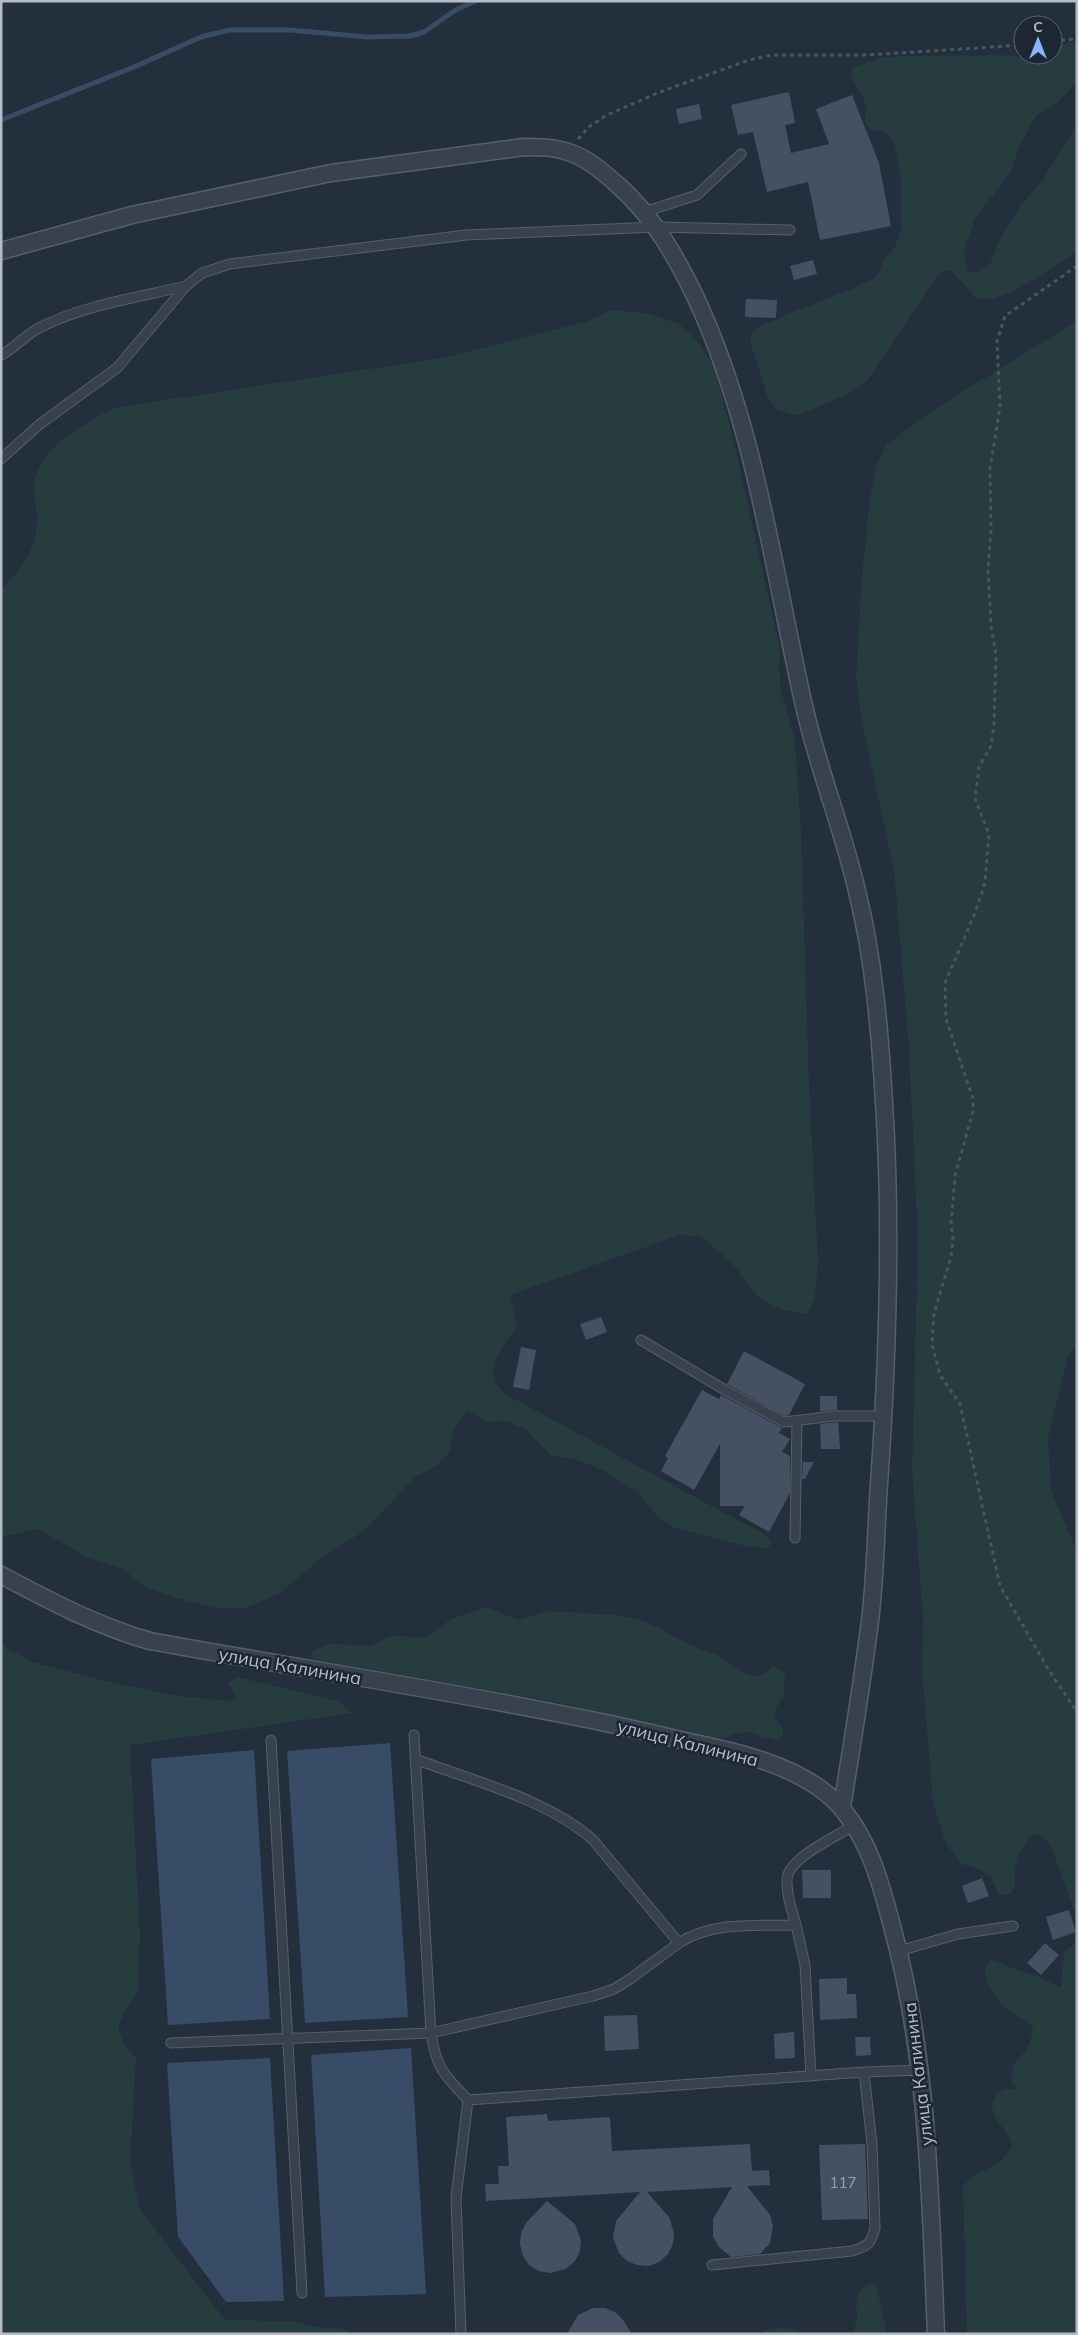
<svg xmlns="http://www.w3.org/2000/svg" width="1078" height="2335" viewBox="0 0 1078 2335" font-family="Mulish,sans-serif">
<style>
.green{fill:#263c3f}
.water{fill:#394c67}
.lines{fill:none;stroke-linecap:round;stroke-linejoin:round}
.stream{stroke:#394c67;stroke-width:5}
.building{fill:#455162}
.service-casing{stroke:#565f6c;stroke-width:11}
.minor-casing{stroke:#565f6c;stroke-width:19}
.path{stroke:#44595c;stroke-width:3;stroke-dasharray:4 4;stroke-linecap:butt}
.service{stroke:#38414e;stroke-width:9}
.minor{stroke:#38414e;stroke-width:16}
.labels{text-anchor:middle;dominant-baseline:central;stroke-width:5;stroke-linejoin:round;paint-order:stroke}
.number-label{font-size:15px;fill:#98a1af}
.street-label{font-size:18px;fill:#b4bcc9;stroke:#1d2633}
</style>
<rect width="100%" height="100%" fill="#242f3e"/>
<path class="green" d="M1068,43H1077V83L1052,107L1036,116L1019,147L1011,172L975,218L963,254L968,272H979L990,264L1001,237L1021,205L1042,181L1077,124V252L1015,291L993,299L976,298L951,270L944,271L937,276L867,381L846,395L803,413L792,415L776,409L767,396L750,341L751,333C760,322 772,324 783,316L854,288L874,278L880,271L883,261L895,247L901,229V178L894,142L886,132L870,129C861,118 868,115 865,103C862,89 848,83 853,67L879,58L906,56L1001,55L1023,57L1053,55V47Z
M612,310L646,313L679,324L695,338L715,368L736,451L779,644L780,687L795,740L801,833L809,1083L818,1262L815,1297L807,1314L782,1310L758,1297L732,1263L701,1236L680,1235L510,1295L517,1326C506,1342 486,1364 496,1384C498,1388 504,1392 507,1395L767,1536L772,1543L767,1549L745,1546L673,1527L657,1516L638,1492L603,1470L572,1458L551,1456L524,1428L507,1421L487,1422L468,1411L461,1418L453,1432L450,1451L437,1465L414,1478L364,1531L320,1559L280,1593L246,1608H215L176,1598L148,1588L122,1569L88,1558L39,1529L1,1537V589C21,570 37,549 37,520C37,504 30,491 36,475C47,443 85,424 113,408L448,357L588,321Z
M1077,321V1345L1068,1356L1048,1438L1051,1491L1077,1551V1918L1051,1847L1044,1837L1035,1834C1018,1848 1013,1866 1015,1888L1009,1894L1000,1896L991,1877L981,1870L962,1864L946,1844L933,1803L922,1671L923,1619L912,1470L918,1241L909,1049L894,871L861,717L856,676L862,577L870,498L876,466L886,445L933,410Z
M487,1607L518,1620L548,1611L614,1615L637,1619L658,1627L688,1644L721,1657L742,1672L755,1677L765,1674L773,1666L785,1674L784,1696L776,1708L774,1716L783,1729V1736L778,1741L747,1732L738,1733L725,1738H707L561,1703L319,1660L312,1656V1651L331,1644L371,1646L392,1635L417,1638L428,1636L451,1619Z
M1,1644L29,1661L105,1681L178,1696L229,1701L236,1696L228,1683L237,1677L337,1701L353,1713L130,1745L140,1935L138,1992L126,2008L118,2028L124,2044L136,2058L130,2165L141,2211L225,2320L292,2321L314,2327L345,2329L352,2334H1Z
M1077,1942V2334H967L963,2186C978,2167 999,2171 1012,2146C1010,2133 1000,2127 994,2115C989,2106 995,2092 1006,2089C1009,2089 1015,2089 1018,2089L1012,2083L1013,2065C1025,2053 1031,2045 1033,2028C1025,2018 1016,2017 1007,2009C995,2000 984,1980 985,1965L991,1960L1044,1979L1061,1988L1064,1952Z
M870,2283L877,2288L887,2334H853L857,2318L856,2301L860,2290Z
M778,2328L794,2329L806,2334H760L765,2330Z"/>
<path class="water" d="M390,1743L408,2017L305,2023L287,1751Z
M254,1750L270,2019L168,2025L151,1759Z
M411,2048L426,2294L325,2297L311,2055Z
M270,2058L284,2301L226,2302L178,2237L167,2063Z"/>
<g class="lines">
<path class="stream" d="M1,120L134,67L201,37L229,30H290L367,37L410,36L424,32L454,11L475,1"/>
</g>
<path class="building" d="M789,92L795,123L785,125L791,153L829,144L816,109L852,95L879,163L891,226L820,240L808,182L767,192L753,132L738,135L731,105Z
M699,104L702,119L679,124L676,109Z
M813,260L817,274L794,280L790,266Z
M746,299L777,300L776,318L745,317Z
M601,1317L607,1332L586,1340L580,1324Z
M521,1347L536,1350L529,1390L513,1387Z
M744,1351L805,1384L789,1415L785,1416L727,1384Z
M702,1390L719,1399L721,1395L782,1428L779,1433L790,1439L782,1452L790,1456V1493L769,1532L739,1515L745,1506H720V1444L694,1490L661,1471L668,1458L665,1456Z
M820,1396H837V1410L820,1411Z
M838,1422L840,1449H821L820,1424Z
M803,1462H814L805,1479H802Z
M802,1870H831V1898H803Z
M982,1878L989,1896L968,1903L962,1886Z
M1069,1910L1076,1932L1053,1940L1046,1917Z
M1045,1943L1059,1955L1041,1975L1027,1963Z
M847,1978V1994H856L857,2018L820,2020L819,1979Z
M637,2015L639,2049L605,2051L604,2016Z
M794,2032L795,2058L775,2059L774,2034Z
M855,2037H870L871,2055L856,2056Z
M547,2114L548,2121L610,2117L612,2151L750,2144L752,2171L769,2170L770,2185L747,2186L770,2215L773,2226L770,2243L760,2254L731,2257L718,2246L713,2236V2219L732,2187L647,2192L669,2217L674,2233L673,2244L668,2254L659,2262L649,2266L637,2265L627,2261L619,2253L613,2238L616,2221L640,2192L486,2201L485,2184H499L498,2166H509L506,2117Z
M865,2144L868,2219L822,2220L819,2145Z
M547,2201L575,2224L581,2240L580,2251L575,2261L566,2269L550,2273L539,2271L529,2265L523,2256L520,2244L521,2233L526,2223Z
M593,2308H605L615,2312L623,2320L632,2334H567L578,2315Z"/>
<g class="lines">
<g class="service-casing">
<path id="service" d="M644,212L697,195L741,154
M1,355C15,348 25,335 39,328C80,306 140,297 186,286
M1,459L40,424L117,368L186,286L202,273L230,264L466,235L657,227L790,230
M641,1340L725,1390L784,1422L834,1416H885
M795,1538L797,1421
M414,1735L431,2033L593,1996L614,1989L630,1979L679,1943
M271,1740L302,2293
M415,1759C471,1780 549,1800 593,1840L679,1943C713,1921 756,1926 796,1925C792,1911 786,1894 787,1879C788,1858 836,1837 854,1825
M796,1925L805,1965L811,2076
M899,1951L958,1934L1013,1926
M171,2043L431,2033C436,2068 444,2075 468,2100L864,2072L921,2070
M712,2265L852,2251C868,2246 871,2244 875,2228L872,2144L864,2072
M461,2334L456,2198L468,2100"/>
</g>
<g class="minor-casing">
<path id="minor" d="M1,251L132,215L331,173L524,147C539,147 554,147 568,152C588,158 604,173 620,187C654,218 675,255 695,296C756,426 773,571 805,710C819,771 843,830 857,891C874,960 880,1032 884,1103C892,1225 888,1348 880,1470C876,1520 876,1571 870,1621C862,1684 852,1745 842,1807
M1,1575C50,1601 97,1626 150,1641C287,1666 425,1687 561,1714C603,1722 644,1731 685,1741C711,1747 739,1752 764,1761C793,1771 825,1787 844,1811C871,1845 881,1885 892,1926C929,2062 930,2195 936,2334"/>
</g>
<path class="path" d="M1053,41L1077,39
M578,139L590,126L607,115L660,92L749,60L772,55H867L1023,45
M1077,266L1005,316L997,341L1000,407L990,469L991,531L988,569L991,626L996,654L994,724L991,746L979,767L975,799L989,834L987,857L985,883L975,913L945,983L946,1019L973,1099V1111L955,1176L951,1225L953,1240L951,1257L934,1313L932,1344L940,1375L960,1404L1000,1586L1048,1669L1077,1712"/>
<use href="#service" class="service"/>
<use href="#minor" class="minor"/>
</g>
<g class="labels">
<g class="number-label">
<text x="843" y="2182">117</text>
</g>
<g class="street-label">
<text transform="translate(290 1666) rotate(10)">улица Калинина</text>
<text transform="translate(688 1743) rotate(14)">улица Калинина</text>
<text transform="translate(918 2074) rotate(-97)">улица Калинина</text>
</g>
</g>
<rect width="1078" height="2335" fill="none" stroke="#b4bcc9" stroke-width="5"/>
<g transform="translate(1038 40)"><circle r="24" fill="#1d2633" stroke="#59626f"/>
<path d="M0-4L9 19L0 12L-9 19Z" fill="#8ab4f8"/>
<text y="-8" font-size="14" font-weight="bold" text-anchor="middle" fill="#b4bcc9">С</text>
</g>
</svg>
